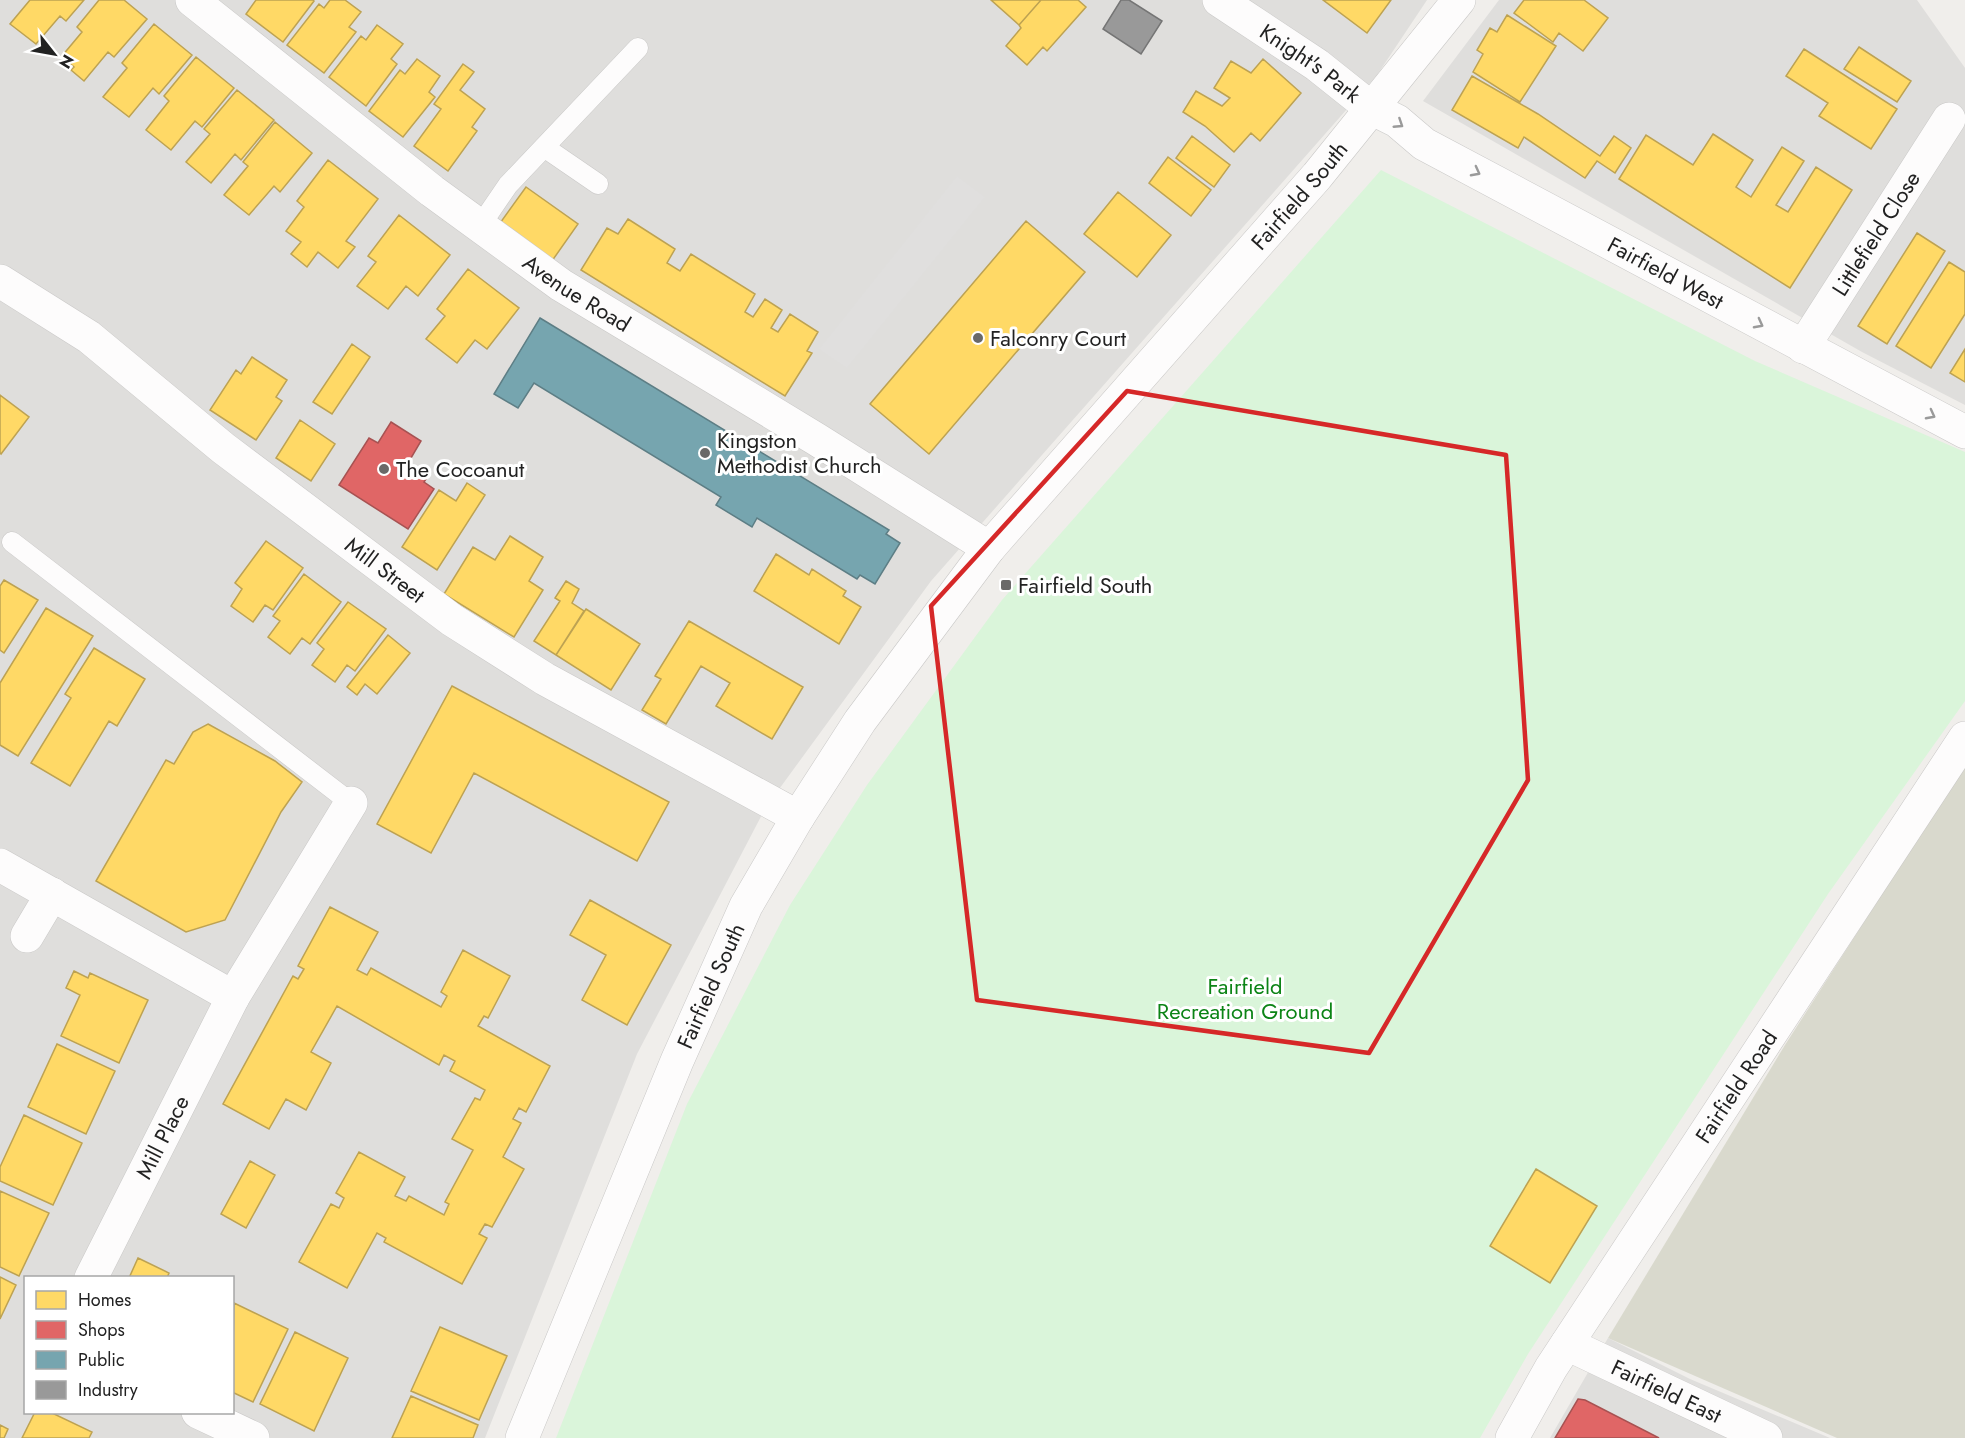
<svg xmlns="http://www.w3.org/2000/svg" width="1965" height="1438" viewBox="0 0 1965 1438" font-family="Jost,sans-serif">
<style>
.residential{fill:#dfdedc;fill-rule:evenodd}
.construction{fill:#d9d9cd}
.park{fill:#daf5da}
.parking{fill:#e0dfde}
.homes{fill:#ffd966;stroke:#bda252;stroke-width:1.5}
.shops{fill:#e06666;stroke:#a75252;stroke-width:1.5}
.public{fill:#76a5af;stroke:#5d7e85;stroke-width:1.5}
.industry{fill:#999;stroke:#757575;stroke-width:1.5}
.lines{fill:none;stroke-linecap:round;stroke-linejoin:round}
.service-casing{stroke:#c9c8c7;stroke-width:21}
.minor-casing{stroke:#c9c8c7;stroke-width:34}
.tertiary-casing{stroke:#c9c8c7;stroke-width:34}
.service{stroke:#fdfcfc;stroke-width:20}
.minor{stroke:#fdfcfc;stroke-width:33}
.tertiary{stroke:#fdfcfc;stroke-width:33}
.oneway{stroke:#9a9a9a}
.marked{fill:none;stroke:#d62828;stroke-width:4.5;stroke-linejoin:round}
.poi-dot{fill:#6a6968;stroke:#fff;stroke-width:2}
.labels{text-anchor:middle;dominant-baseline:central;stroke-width:6;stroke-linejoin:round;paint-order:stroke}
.street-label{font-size:22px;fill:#222;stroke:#fff}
.poi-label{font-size:22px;fill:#222;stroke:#fff;text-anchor:start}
.park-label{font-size:22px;fill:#0c8416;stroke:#fff}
</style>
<rect width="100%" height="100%" fill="#f0eeeb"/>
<path class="residential" d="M0,0H1427L1377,75L931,581L766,807L637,1054L485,1438H0ZM26,1278H232V1412H26Z
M1499,0H1917L1965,68V405L1862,352L1423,101Z
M1608,1338L1690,1379L1830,1438H1550Z"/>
<path class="construction" d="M1965,765V1438H1837L1608,1338L1785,1045Z"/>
<path class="park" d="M1381,170L1755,361L1965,452V701L1828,894L1528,1354L1480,1438H556L687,1104L790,905L867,785L1002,600Z"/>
<path class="parking" d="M957,176L985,197L847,368L819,349Z"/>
<path class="homes" d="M30,0H84L66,21L60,16L36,44L10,24Z
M99,0H124L147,19L114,57L108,52L84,81L71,70L74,67L62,56L82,32L77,27Z
M256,0H313L314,1L283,42L246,14Z
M330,0H345L361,12L349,27L356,32L324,73L287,45L319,4L324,8Z
M991,0H1041L1019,25Z
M1041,0H1078L1086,7L1047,51L1043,47L1027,65L1006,46L1021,28L1019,25Z
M1323,0H1391L1367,33Z
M1524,0H1584L1608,18L1583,51L1559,33L1553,42L1514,13Z
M1507,15L1556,46L1520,102L1473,72L1483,54L1477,50L1490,28L1497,32Z
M154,24L192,55L159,94L153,88L129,117L103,97L127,68L122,63Z
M377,25L403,44L391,59L397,64L366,106L329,77L361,36L366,40Z
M1859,47L1911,81L1897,102L1844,69Z
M1804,49L1897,109L1871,149L1819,116L1828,103L1786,76Z
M196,57L234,88L202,127L195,121L171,150L146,130L169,101L164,96Z
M417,59L440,76L429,92L435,97L403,137L369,111L400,70L405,74Z
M1263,59L1301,93L1260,141L1251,133L1234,152L1205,126L1183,112L1196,91L1222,106L1230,98L1214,88L1231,61L1251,73Z
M463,64L474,72L460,90L485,109L472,127L477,131L448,171L414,146L441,109L434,104Z
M1472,76L1538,114L1600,156L1614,136L1631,148L1615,173L1597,161L1585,178L1524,137L1518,148L1452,110Z
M237,90L274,120L241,160L235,154L211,183L186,162L210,134L204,129Z
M275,122L312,153L280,192L274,186L249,215L224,195L248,166L243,162Z
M1713,134L1753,160L1736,187L1751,197L1782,147L1804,161L1776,205L1788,212L1816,167L1852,190L1790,288L1619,179L1646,135L1693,165Z
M1192,136L1230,165L1214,187L1176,158Z
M1168,157L1211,190L1191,216L1149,183Z
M328,160L378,199L346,241L355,247L338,268L318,252L307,267L291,254L301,242L286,231L304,207L297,201Z
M526,187L578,224L547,268L495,230Z
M1118,192L1171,235L1137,277L1084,234Z
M399,215L450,255L418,296L406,286L388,309L357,286L376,262L368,256Z
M628,219L675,249L667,263L680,271L691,254L755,294L745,312L753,317L765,299L782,310L771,328L778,332L790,314L818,332L807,351L812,353L785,396L581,270L607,228L618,234Z
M1026,221L1085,272L929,454L870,404Z
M1917,233L1945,251L1887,344L1858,326Z
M1949,262L1965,272V314L1931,368L1896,346Z
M468,269L519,308L487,349L475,340L457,363L426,339L445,316L437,309Z
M352,344L370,357L332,414L313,402Z
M1965,349V382L1950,373Z
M252,357L287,380L276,397L282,401L256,440L210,410L236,370L241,374Z
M0,395L29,417L1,454L0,453Z
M300,420L335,444L311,481L276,458Z
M467,483L485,495L437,570L402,547L439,490L456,501Z
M510,536L543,557L529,581L543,590L514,637L444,594L473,547L495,560Z
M266,541L303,568L273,610L265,605L253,622L231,606L242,589L235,583Z
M776,554L809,575L812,569L846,591L843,596L861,607L839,644L754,591Z
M304,574L341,602L310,644L302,638L290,654L268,637L280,621L273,616Z
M4,580L38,600L4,653L0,650V586Z
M566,581L579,589L572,603L584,611L556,655L534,641L560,601L555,598Z
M348,602L386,629L355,671L347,665L335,682L312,665L324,649L317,643Z
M46,608L93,636L18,756L0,745V683Z
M586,609L640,644L611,690L556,655Z
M689,621L803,687L772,739L716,706L730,683L701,666L666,724L642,710L661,679L655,676Z
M388,635L410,653L377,694L365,684L357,695L347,687Z
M94,648L145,679L117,726L109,721L70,786L31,763L71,698L65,694Z
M452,686L669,802L637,861L474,773L431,853L377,824Z
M208,724L275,761L302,782L281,812L225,920L186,932L96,881L166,760L174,764L193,732Z
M590,900L671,945L627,1025L582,1000L606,955L570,935Z
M330,907L378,932L357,970L367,975L371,968L441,1007L447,996L441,992L463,950L510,976L488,1018L484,1016L478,1026L550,1066L526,1112L519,1108L513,1119L521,1123L503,1157L524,1169L492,1227L485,1224L479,1234L487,1238L462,1284L384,1242L386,1238L377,1233L347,1288L299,1262L331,1204L339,1208L344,1198L336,1193L359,1152L405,1177L395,1196L406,1201L409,1196L444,1215L449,1204L445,1202L473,1150L452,1139L475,1098L480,1100L485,1090L450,1071L455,1061L444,1055L439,1065L337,1006L311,1052L331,1063L306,1110L286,1099L269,1129L223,1104L293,976L298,979L304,969L298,966Z
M74,971L88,978L90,973L148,1000L119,1063L61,1036L80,995L66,988Z
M57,1044L115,1071L86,1134L28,1107Z
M24,1115L82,1143L53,1205L0,1181V1167Z
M250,1161L275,1175L246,1228L221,1214Z
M1536,1169L1597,1206L1550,1283L1490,1246Z
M0,1191L49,1213L19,1276L0,1267Z
M138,1258L169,1273L167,1278H129Z
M0,1277L16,1285L0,1319Z
M234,1303L288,1329L253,1402L232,1392Z
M440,1327L507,1356L479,1420L411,1391Z
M295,1332L348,1358L314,1431L260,1404Z
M411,1396L478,1425L473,1438H392Z
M35,1412H50L92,1432L89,1438H22Z
M0,1425L8,1429L4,1438H0Z"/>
<path class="shops" d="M391,422L421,441L408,463L428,476L424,482L434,489L408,529L339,485L369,438L378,443Z
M1578,1399L1585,1400L1659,1438H1555Z"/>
<path class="public" d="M540,318L889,530L886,534L900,543L875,584L860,575L857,579L757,518L752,527L716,505L721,497L534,383L518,408L494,394Z"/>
<path class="industry" d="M1121,0H1129L1162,21L1141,54L1103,29Z"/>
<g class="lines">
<g class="service-casing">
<path id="service" d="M544,147L598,184
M480,226L508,185L638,48
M12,542L351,803"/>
</g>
<g class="minor-casing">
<g id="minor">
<path id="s1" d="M192,0L432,191L561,285L816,439L989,548"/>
<path id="s2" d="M1219,0L1317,65L1371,108L1397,121L1424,144L1965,432"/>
<path id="s3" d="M0,281L89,337L223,448L452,620L545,679L798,817"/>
<path id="s4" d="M1803,347L1949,119"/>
<path d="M0,865L233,997"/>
<path d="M27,936L52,894"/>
<path id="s5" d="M91,1278L233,997L351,803"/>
<path id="s6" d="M1567,1344L1766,1438"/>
<path d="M198,1412L253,1438"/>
<path id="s7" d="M1512,1438L1551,1368L1965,738"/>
</g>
</g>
<g class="tertiary-casing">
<g id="tertiary">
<path id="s8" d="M522,1438L677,1061L746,906L798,817L860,721L989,548L1317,176L1459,0"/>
</g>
</g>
<use href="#service" class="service"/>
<use href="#minor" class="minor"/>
<use href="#tertiary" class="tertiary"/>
</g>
<defs><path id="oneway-chevron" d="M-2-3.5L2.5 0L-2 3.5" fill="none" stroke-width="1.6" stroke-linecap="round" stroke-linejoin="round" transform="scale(1.5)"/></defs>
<g class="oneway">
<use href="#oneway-chevron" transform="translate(1399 124) rotate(33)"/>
<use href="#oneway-chevron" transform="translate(1476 172) rotate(28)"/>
<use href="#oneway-chevron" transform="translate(1759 324) rotate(28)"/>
<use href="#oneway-chevron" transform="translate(1931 415) rotate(28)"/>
</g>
<path class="marked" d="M1127,391L1506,455L1528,780L1369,1053L977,1000L931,606Z"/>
<g class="poi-dot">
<circle cx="978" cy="338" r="6"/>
<circle cx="705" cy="453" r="6"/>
<circle cx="384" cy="469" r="6"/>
<rect x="1000" y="579" width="12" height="12" rx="3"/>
</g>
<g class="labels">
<g class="street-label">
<text stroke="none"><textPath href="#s2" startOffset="111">Knight's Park</textPath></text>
<text stroke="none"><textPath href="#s8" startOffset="1480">Fairfield South</textPath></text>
<text stroke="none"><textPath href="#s4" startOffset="135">Littlefield Close</textPath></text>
<text stroke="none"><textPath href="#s2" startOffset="525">Fairfield West</textPath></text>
<text stroke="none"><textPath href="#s1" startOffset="484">Avenue Road</textPath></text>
<text stroke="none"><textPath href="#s3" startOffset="482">Mill Street</textPath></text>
<text stroke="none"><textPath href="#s8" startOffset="490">Fairfield South</textPath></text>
<text stroke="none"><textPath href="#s7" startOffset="417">Fairfield Road</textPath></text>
<text stroke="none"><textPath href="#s5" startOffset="158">Mill Place</textPath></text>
<text stroke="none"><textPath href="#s6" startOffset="110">Fairfield East</textPath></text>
</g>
<g class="poi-label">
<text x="990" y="338">Falconry Court</text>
<text x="717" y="440">Kingston<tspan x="717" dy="25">Methodist Church</tspan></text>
<text x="396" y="469">The Cocoanut</text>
<text x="1018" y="585">Fairfield South</text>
</g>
<g class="park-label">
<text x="1245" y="986">Fairfield<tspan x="1245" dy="25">Recreation Ground</tspan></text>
</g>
</g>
<rect x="24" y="1276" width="210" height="138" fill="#ffffff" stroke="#a7a7a7" stroke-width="1.5"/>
<rect x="36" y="1291" width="30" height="18" fill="#ffd966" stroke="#a7a7a7" stroke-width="1.5"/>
<text x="78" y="1306" font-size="18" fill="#222222">Homes</text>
<rect x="36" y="1321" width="30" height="18" fill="#e06666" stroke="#a7a7a7" stroke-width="1.5"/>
<text x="78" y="1336" font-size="18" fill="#222222">Shops</text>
<rect x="36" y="1351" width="30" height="18" fill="#76a5af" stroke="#a7a7a7" stroke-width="1.5"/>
<text x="78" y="1366" font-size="18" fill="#222222">Public</text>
<rect x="36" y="1381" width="30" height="18" fill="#999999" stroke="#a7a7a7" stroke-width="1.5"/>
<text x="78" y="1396" font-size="18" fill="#222222">Industry</text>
<g transform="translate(54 54) rotate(121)" stroke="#ffffff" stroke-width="4.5" paint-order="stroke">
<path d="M0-4.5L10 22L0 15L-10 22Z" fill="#222222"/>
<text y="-9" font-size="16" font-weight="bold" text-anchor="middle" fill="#222222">N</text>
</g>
</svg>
